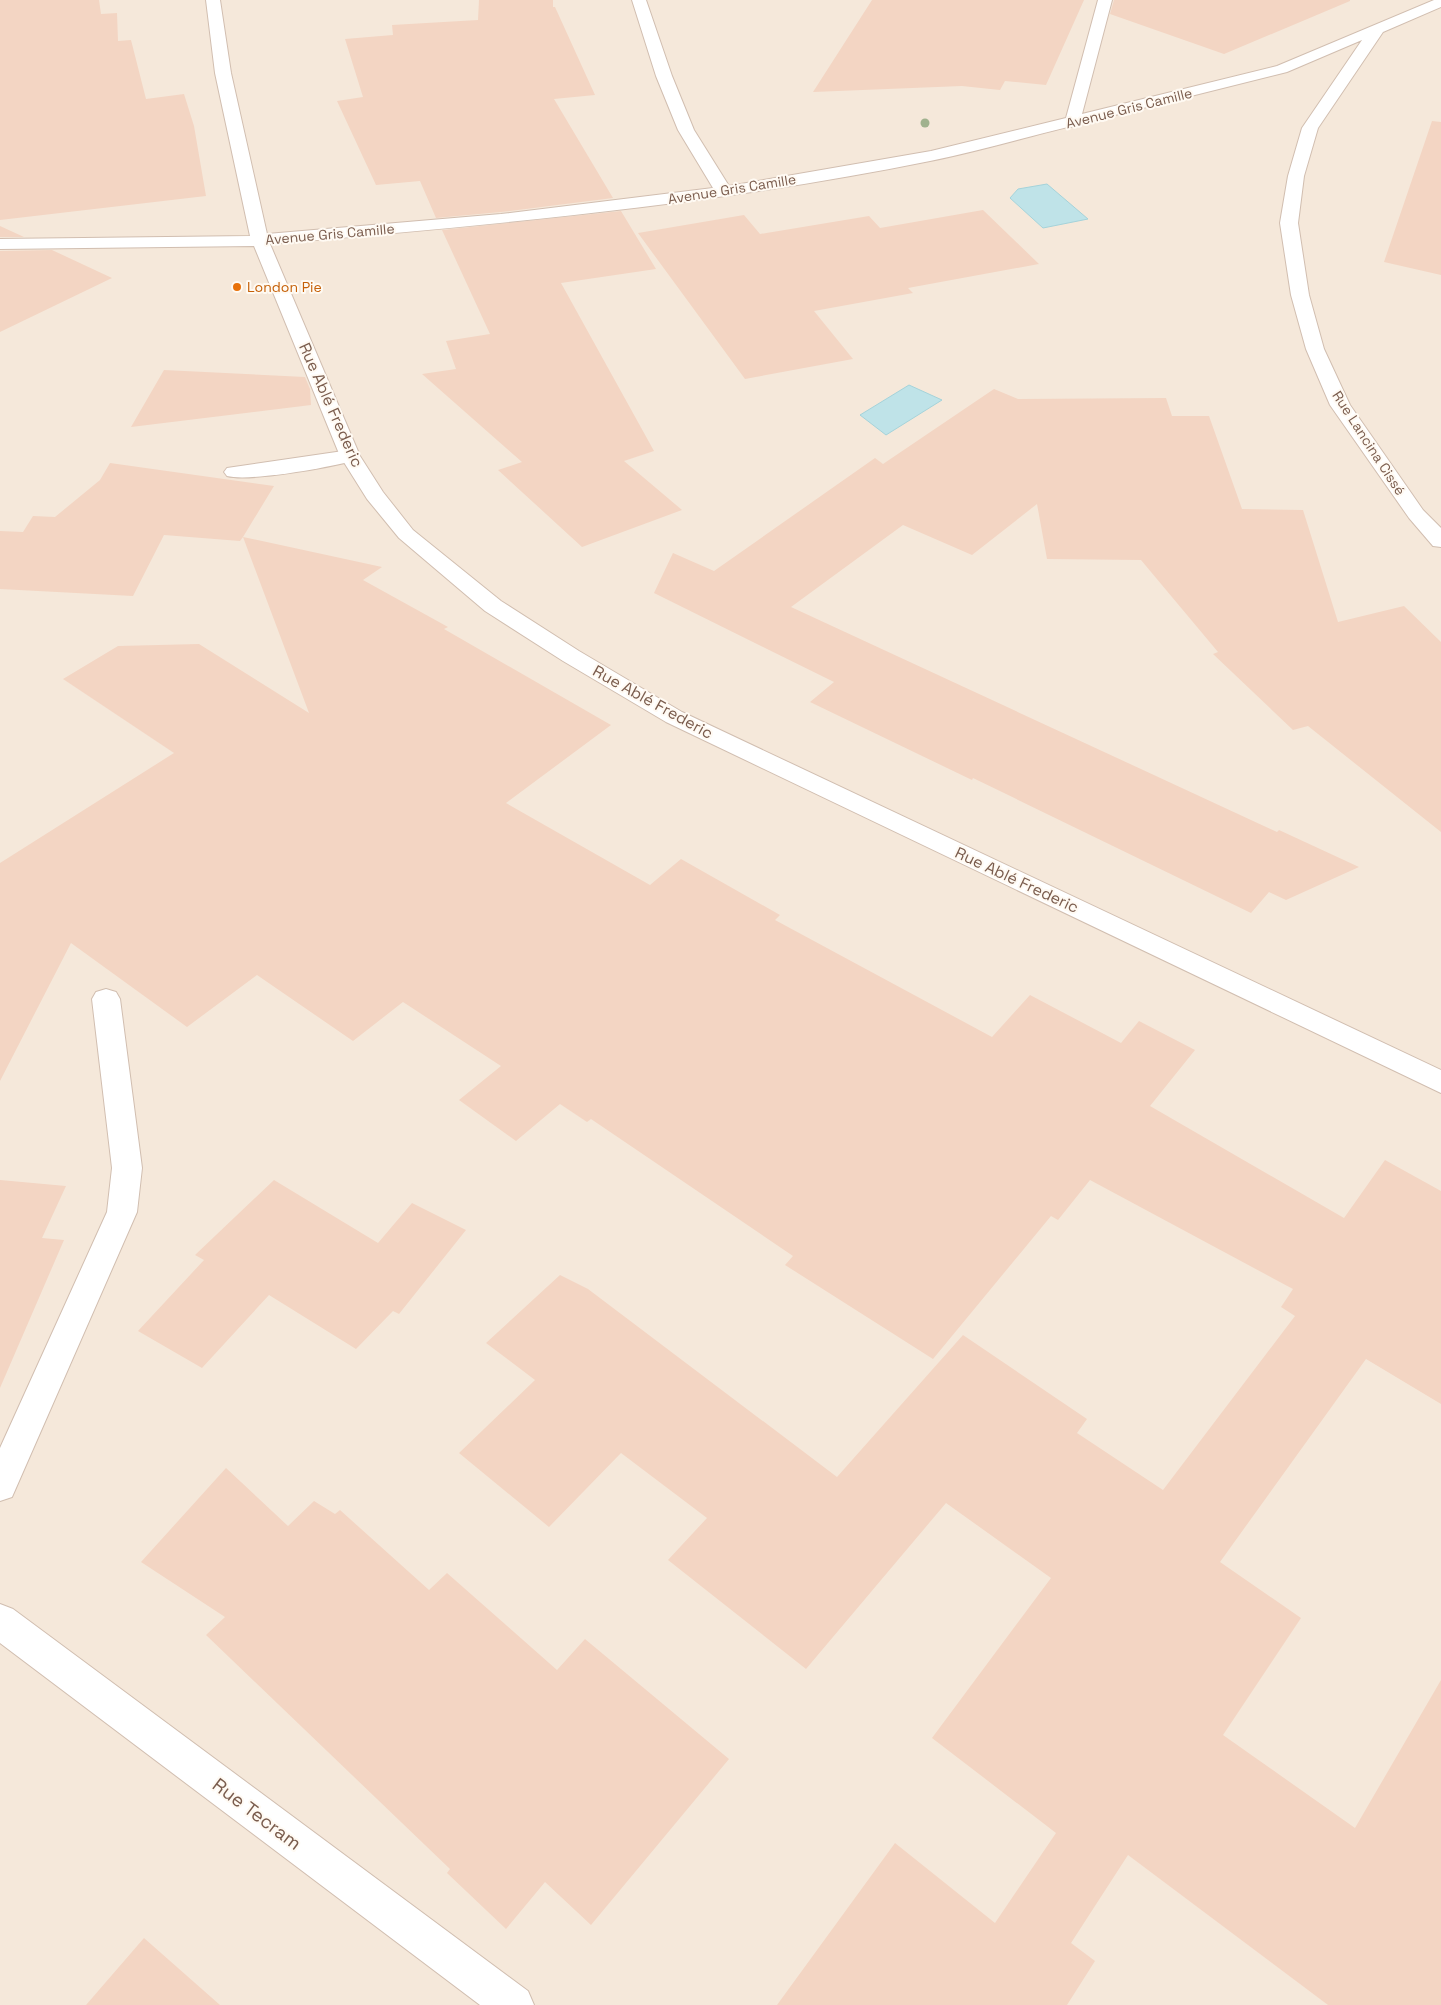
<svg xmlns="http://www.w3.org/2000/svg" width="1441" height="2005" viewBox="0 0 1441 2005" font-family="'Space Grotesk',sans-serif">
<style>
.residential{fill:#f5e8da}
.water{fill:#bfe3e8;stroke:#a5d3da}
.building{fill:#f3d5c3}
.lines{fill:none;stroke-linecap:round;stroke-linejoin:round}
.service-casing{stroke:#d1beb0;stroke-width:2}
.minor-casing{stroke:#d1beb0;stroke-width:2}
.service{fill:#fff;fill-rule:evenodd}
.minor{fill:#fff;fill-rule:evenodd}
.tree{fill:#a0b28e}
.food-dot{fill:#e8710a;stroke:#fffaf3;stroke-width:2}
.labels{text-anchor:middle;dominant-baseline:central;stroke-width:4;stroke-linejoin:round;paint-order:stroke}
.far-street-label{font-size:14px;fill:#7a5c4d;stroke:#fffaf3}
.far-food-label{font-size:14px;fill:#c56008;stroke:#fffaf3;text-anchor:start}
.street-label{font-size:16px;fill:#7a5c4d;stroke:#fffaf3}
.near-street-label{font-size:19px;fill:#7a5c4d;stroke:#fffaf3}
</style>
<rect width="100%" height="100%" fill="#fdf6ec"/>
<path class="residential" d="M0,0H1441V2005H0Z"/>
<path class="water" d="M1047,184L1088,219L1043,228L1010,198L1018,189Z
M909,385L942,400L886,435L860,415Z"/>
<path class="building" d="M0,0H99L101,14L117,13L118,41L131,40L146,99L184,94L194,126L206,196L0,220Z
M479,0H553V7H555L595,95L554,99L613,198L501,212L436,218L420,181L376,185L337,101L363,97L345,39L393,35L392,25L478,20Z
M872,0H1084L1046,85L1005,81L1000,90L962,86L813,92Z
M1114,0H1350V1L1224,54L1110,14Z
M1432,121L1441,122V275L1384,262Z
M983,210L1039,264L908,288L913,293L814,311L853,359L745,379L638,233L744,215L760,234L869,216L880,228Z
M621,211L656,269L561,283L654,451L624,461L682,510L582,547L498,470L522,462L422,374L456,369L446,341L490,334L442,230Z
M0,226L24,237H0Z
M52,250L112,278L0,332V251Z
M164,370L305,377L310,389L311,405L131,427Z
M994,389L1018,399L1166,398L1172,416H1209L1242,509L1303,510L1338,622L1404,606L1441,642V832L1308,726L1293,730L1213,654L1218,652L1141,560L1047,559L1037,504L972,555L903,525L791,607L1277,832L1279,830L1359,867L1286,900L1269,892L1251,913L973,778L972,780L810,702L834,682L654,593L673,553L714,571L875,458L883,464Z
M110,463L274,486L243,537L382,567L363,580L448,627L444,629L611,725L506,803L650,885L681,859L780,915L775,920L992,1037L1030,995L1121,1043L1139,1021L1195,1050L1150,1106L1344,1218L1385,1160L1441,1191V1404L1366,1359L1220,1562L1301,1618L1223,1735L1355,1828L1441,1680V2005H1328L1128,1855L1071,1943L1095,1961L1067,2005H777L895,1843L995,1923L1056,1833L932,1738L1051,1578L946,1503L806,1669L668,1560L707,1518L621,1453L549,1527L459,1453L535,1380L486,1343L560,1275L588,1289L837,1477L963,1335L1087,1419L1077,1433L1163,1490L1295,1316L1281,1307L1293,1289L1090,1180L1058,1220L1051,1216L933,1359L785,1265L793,1256L591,1119L587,1122L560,1104L516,1141L459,1100L501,1066L403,1002L353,1041L257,975L187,1027L71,943L0,1081V863L174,753L63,679L118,646L199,644L309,713L243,537L240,541L164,535L133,596L0,589V531L23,532L33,516L55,517L100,480Z
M0,1180L66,1186L42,1238L64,1240L0,1388Z
M274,1180L378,1243L412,1203L466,1230L399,1314L393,1311L356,1349L269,1295L202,1368L138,1331L204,1260L195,1255Z
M226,1468L288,1526L314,1501L335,1514L340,1510L429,1590L447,1573L557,1670L585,1639L729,1759L591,1925L545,1882L506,1929L447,1873L450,1869L206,1635L225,1617L141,1562Z
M144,1938L220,2005H86Z"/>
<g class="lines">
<g class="service-casing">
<path id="service" d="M350,450L357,452L360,456L357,460C331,467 250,482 227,476L224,472L227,468Z"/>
</g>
<g class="minor-casing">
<path id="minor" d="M206,0H220L231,73L267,234L501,214L713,188L678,130L656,76L632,0H646L672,76L694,130L729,186L931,151L1066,118L1098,0H1112L1082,114L1277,66L1434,0H1441V7L1383,32L1318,128L1304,176L1298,223L1309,295L1324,349L1350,405L1423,510L1441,528V547L1433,546L1409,518L1330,405L1306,349L1291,295L1280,223L1288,176L1302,128L1362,40L1287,72L1079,124L1078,126L1068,127C1022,138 976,152 930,161C713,205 491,225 270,244L360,456L383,492L413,530L501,601L579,651L682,712L1441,1070V1093L666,722L563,661L485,611L399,538L367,499L340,456L254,246L0,249V239L250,236L215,73Z
M106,989L116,992L120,999L142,1168L137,1212L12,1497L0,1501V1448L107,1212L112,1168L92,999L96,992Z
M0,1604L13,1609L528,1991L534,2005H480L0,1643Z"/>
</g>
<use href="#service" class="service"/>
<use href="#minor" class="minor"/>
</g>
<circle class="tree" cx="925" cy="123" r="4.5"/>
<circle class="food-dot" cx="237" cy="287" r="5"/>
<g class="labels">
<g class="far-street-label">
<text transform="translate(1129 108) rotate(-14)">Avenue Gris Camille</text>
<text transform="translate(732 189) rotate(-9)">Avenue Gris Camille</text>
<text transform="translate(330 234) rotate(-5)">Avenue Gris Camille</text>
<text transform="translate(1369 443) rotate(57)">Rue Lancina Cissé</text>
</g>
<g class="far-food-label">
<text x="247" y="287">London Pie</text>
</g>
<g class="street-label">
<text transform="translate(331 405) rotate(66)">Rue Ablé Frederic</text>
<text transform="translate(653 702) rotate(29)">Rue Ablé Frederic</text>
<text transform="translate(1017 880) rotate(25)">Rue Ablé Frederic</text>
</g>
<g class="near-street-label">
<text transform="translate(257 1814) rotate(37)">Rue Tecram</text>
</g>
</g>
</svg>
